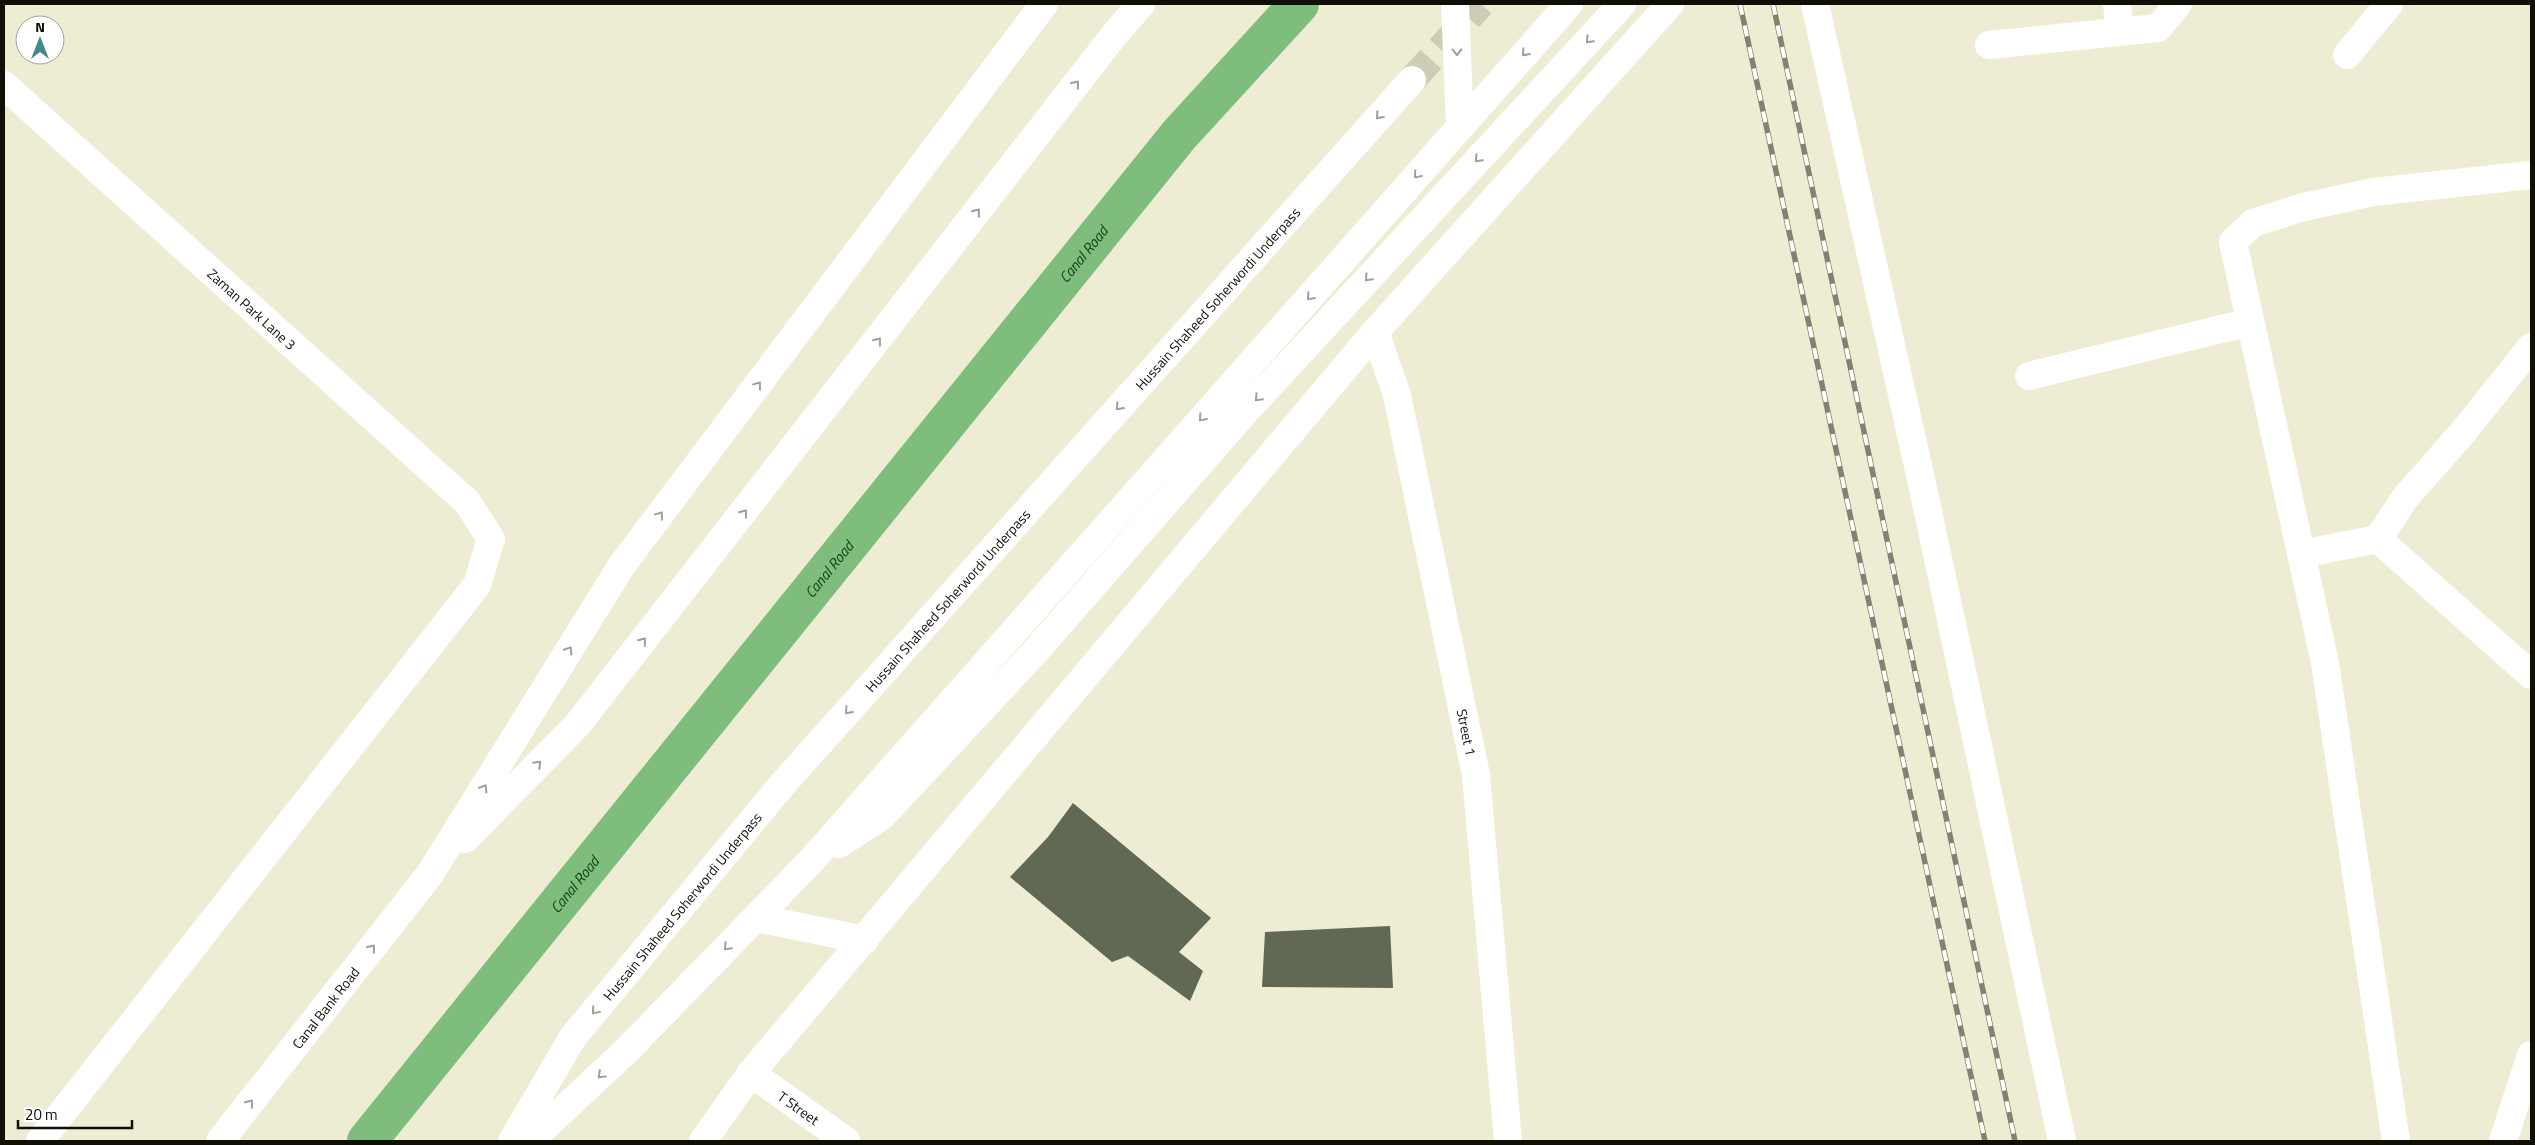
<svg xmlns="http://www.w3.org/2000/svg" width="2535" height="1145" viewBox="0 0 2535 1145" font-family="'Titillium Web',sans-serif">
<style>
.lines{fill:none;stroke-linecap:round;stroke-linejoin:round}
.canal{stroke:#7ebd7c;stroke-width:40}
.building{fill:#616954}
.highway-tunnel{stroke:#cdccb4;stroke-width:28;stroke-dasharray:28 14;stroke-linecap:butt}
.street{stroke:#fff;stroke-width:28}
.primary{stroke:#fff;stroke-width:28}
.highway{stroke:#fff;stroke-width:28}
.rail-casing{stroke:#838270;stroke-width:5.5}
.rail{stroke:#fff;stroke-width:4;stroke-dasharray:11;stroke-linecap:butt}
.oneway{stroke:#9f9f9b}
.labels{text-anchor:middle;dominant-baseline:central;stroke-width:5;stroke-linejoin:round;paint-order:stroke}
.street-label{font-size:14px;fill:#0f0f06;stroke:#fff}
.water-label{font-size:15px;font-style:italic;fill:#164117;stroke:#fff}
</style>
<rect width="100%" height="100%" fill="#eeedd3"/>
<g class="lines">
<path class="canal" id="s1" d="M367,1141L1179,135L1299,4"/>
</g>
<path class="building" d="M1073,803L1211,918L1179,952L1203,971L1190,1001L1128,956L1112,962L1010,877L1048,837Z
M1390,926L1393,988L1262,987L1265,932Z"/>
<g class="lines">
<path class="highway-tunnel" d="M1412,80L1481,4"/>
<g class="street">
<path d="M1815,4L1926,502L2062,1141"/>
<path d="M2117,4L2120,31"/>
<path d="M1989,45L2158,28L2178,4"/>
<path d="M2347,55L2389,4"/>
<path id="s2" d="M4,85L467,502L491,539L477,585L40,1141"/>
<path id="s3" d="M1375,332L1397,395L1476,775L1508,1141"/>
<path d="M2029,376L2250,322"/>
<path d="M2378,539L2531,675"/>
<path d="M2301,554L2378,539L2405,498L2464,431L2531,347"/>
<path d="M756,918L865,940"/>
<path id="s4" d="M751,1073L846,1141"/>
<path d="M703,1141L751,1073L1375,332L1670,4"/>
<path d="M2396,1141L2325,663L2233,242L2253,223L2300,208L2373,192L2531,175"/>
<path d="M2503,1141L2531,1055"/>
</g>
<path class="primary" d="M1455,4L1460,127"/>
<g class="highway">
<path d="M465,839L578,724L1115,34L1141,4"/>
<path d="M839,844L882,816L1034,653L1244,413L1622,4"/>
<path id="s5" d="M220,1141L430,874L622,565L1044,4"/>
<path id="s6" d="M512,1141L573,1037L782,785L1412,80"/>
<path d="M530,1141L627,1050L810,862L1569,4"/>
</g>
<g class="rail-casing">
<path id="rail" d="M1740,4L1985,1141
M1773,4L2015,1141"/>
</g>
<use href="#rail" class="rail"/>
</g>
<defs><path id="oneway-chevron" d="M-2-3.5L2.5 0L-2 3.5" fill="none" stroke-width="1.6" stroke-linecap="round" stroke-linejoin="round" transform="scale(1.25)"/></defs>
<g class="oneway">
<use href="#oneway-chevron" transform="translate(1589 40) rotate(133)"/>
<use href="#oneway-chevron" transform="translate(1457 52) rotate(88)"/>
<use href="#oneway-chevron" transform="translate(1525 53) rotate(132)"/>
<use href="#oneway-chevron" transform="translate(1076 84) rotate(-52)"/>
<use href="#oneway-chevron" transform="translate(1379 116) rotate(132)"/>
<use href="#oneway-chevron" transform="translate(1478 159) rotate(133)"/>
<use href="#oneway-chevron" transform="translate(1417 175) rotate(131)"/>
<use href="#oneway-chevron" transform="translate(977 212) rotate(-52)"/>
<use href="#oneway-chevron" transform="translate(1368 278) rotate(133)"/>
<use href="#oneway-chevron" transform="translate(1310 297) rotate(131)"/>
<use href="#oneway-chevron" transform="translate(878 341) rotate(-52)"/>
<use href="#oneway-chevron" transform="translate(758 385) rotate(-53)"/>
<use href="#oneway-chevron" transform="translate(1258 398) rotate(133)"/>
<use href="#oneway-chevron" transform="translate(1119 407) rotate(132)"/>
<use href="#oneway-chevron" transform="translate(1202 418) rotate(131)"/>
<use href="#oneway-chevron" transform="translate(744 513) rotate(-52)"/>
<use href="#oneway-chevron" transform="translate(660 515) rotate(-53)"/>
<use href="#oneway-chevron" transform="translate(643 641) rotate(-52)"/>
<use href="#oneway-chevron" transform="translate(569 650) rotate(-58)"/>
<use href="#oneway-chevron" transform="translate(848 711) rotate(132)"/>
<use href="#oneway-chevron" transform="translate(538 764) rotate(-45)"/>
<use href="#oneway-chevron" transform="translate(484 788) rotate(-58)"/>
<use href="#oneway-chevron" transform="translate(727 947) rotate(134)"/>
<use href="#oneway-chevron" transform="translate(372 948) rotate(-52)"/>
<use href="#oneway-chevron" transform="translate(595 1011) rotate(130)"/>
<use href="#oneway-chevron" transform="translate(601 1075) rotate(137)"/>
<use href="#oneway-chevron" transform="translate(250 1103) rotate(-52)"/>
</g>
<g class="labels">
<g class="street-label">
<text stroke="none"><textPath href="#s6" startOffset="1101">Hussain Shaheed Soherwordi Underpass</textPath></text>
<text stroke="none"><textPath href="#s2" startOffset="334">Zaman Park Lane 3</textPath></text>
<text stroke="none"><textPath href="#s6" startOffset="696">Hussain Shaheed Soherwordi Underpass</textPath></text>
<text stroke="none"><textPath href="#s3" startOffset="411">Street 1</textPath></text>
<text stroke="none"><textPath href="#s6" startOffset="291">Hussain Shaheed Soherwordi Underpass</textPath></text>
<text stroke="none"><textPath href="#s5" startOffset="170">Canal Bank Road</textPath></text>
<text stroke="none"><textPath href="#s4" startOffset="59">T Street</textPath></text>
</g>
<g class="water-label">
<text stroke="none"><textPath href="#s1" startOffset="1140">Canal Road</textPath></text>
<text stroke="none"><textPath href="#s1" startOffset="735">Canal Road</textPath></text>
<text stroke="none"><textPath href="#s1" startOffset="330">Canal Road</textPath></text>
</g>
</g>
<rect width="2535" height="1145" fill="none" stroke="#0f0f06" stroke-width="10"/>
<g transform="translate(40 40)"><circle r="24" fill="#ffffff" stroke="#9f9f9b"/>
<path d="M0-4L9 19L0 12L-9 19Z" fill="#428a8f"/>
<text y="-8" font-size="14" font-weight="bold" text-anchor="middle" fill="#0f0f06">N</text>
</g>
<path d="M18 1120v8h114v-8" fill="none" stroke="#0f0f06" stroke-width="2.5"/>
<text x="25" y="1120" font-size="15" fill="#0f0f06" stroke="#ffffff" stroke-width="4" paint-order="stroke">20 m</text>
</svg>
